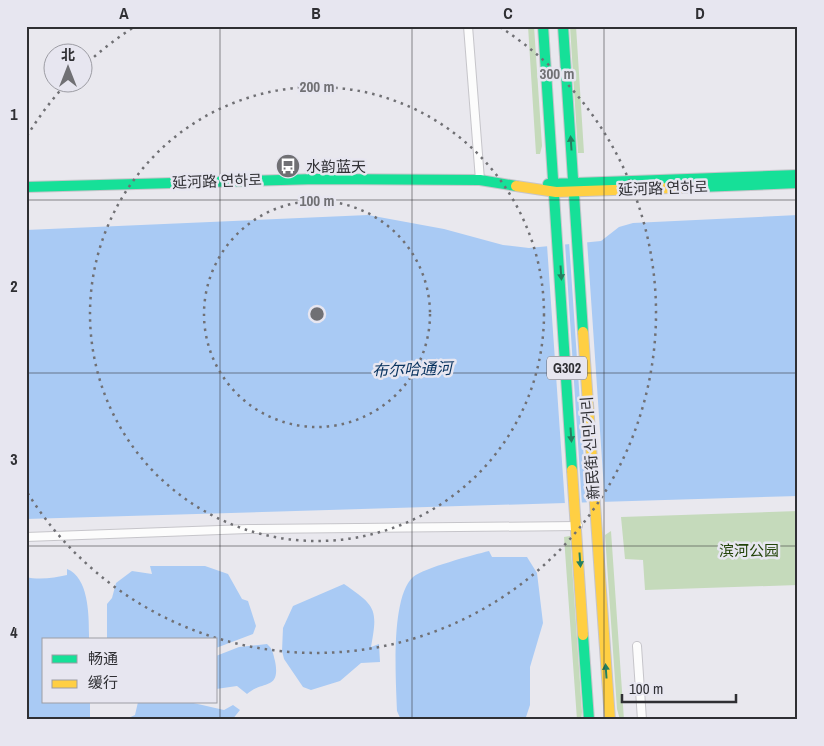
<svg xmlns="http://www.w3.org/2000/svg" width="824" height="746" viewBox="0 0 824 746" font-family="'Archivo Narrow','Noto Sans SC','Noto Sans KR',sans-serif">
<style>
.green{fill:#c5dabb}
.water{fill:#a9caf4}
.pier{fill:#e9e8ee}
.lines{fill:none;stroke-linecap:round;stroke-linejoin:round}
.street-casing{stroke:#c6c5ca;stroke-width:10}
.fast-casing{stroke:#c6c5ca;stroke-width:12}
.slow-casing{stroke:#c6c5ca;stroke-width:12}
.street{stroke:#fcfcfc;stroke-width:8}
.fast{stroke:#16e098;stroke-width:10}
.slow{stroke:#ffcf43;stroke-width:10}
.oneway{fill:#247f60}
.grid{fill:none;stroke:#2f2f33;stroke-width:1;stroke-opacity:0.55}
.ring{fill:none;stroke:#707074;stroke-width:2.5;stroke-dasharray:2.5 5}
.labels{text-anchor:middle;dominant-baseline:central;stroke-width:5;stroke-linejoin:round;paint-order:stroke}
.shield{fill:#e7e6f0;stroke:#66666c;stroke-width:1}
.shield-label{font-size:14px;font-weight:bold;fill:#2f2f33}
.poi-label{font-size:15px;fill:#2f2f33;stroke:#e7e6f0;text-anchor:start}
.street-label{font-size:15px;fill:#2f2f33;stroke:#e7e6f0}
.park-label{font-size:15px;fill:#234309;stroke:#e7e6f0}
.water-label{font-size:16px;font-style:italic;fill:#07325e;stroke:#e7e6f0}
.centre{fill:#707074;stroke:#e7e6f0;stroke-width:2.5}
.ring-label{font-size:15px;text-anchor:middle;font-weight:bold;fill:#707074;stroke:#e7e6f0;stroke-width:5;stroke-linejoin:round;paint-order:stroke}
.neatline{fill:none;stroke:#2f2f33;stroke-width:2}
.grid-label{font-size:16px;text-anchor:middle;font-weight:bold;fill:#2f2f33}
</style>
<rect width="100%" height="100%" fill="#e9e8ee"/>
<path class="green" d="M528,26H534L542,146L540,154H536Z
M570,26H576L584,153H578Z
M798,511V585L645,590L643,560L625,559L621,517Z
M611,531L624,720H620L617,709L605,535Z
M570,536L582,712L581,720H577L564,537Z"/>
<path class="water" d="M368,215L444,229L503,245L529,248L601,241L619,227L633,223L798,215V496L26,519V230Z
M489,551L492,557H527L537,573L543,623L530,667V705L525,720H401L397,711C396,681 390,598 413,577C424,568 473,555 489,551Z
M150,566H205L228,574L242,599L248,601L256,626L253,634L216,648V640H107V604L112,598L116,583L132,571L152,574Z
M67,569C90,578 89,619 89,640H44V702H90V720H26V577C38,580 55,578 67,575Z
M344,584C376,606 378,609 371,647L379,644L380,662L361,663L340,681L311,690L303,687L284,659L282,651L283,628L293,606Z
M267,644C273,649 273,654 275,661C281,691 262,680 247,694L237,686L216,689V656L239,647Z
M138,702H189L224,710L233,705L240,710L232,720H124L135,715Z"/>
<path class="pier" d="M587,240L605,504L587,505L569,242Z
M565,243L582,505H565L547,245Z"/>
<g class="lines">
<g class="street-casing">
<path id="street" d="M468,26L480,180
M26,537L248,529L578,526
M637,646L642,720"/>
</g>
<g class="fast-casing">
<path id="fast" d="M543,26L572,470
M563,26L583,332
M548,184L798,175
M26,187L317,179L480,180L516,186
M699,187L798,183
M583,635L589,720"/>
</g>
<g class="slow-casing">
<path id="slow" d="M516,186L556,192L699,187
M583,332L610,720
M572,470L583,635"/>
</g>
<use href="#street" class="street"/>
<use href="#fast" class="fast"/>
<use href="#slow" class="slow"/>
</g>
<defs><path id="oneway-solid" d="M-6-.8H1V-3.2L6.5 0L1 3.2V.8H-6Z" transform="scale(1.25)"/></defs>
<g class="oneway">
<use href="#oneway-solid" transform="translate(571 143) rotate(-94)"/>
<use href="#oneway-solid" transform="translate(561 273) rotate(86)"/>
<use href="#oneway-solid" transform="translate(571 435) rotate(86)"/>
<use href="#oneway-solid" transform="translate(580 560) rotate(86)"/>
<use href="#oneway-solid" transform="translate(606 671) rotate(-94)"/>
</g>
<path class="grid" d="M220,26V720M412,26V720M604,26V720M26,200H798M26,373H798M26,546H798"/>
<g class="ring">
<circle cx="317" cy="314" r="113"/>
<circle cx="317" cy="314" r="227"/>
<path d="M27 136A340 340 0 0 1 66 84M83 67A340 340 0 0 1 134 27M500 27A340 340 0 1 1 27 492"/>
</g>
<defs>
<g id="bus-disc" transform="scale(1.25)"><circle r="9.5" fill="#707074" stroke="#e7e6f0"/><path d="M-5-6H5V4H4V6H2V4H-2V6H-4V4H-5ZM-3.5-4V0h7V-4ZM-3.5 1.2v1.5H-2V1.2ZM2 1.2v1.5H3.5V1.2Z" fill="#fff"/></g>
</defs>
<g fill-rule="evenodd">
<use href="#bus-disc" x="288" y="166"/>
</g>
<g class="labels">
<rect class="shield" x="547" y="356.5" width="40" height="23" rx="4"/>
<g class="shield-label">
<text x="567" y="368">G302</text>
</g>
<g class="poi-label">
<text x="306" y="166">水韵蓝天</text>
</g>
<g class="street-label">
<text transform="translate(217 181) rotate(-2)">延河路 연하로</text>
<text transform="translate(663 188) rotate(-2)">延河路 연하로</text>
<text transform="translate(590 448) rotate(-94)">新民街 신민거리</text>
</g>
<g class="park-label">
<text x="749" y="550">滨河公园</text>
</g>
<g class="water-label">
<text transform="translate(412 369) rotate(-2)">布尔哈通河</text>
</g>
</g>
<circle cx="317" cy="314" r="8" class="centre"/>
<g class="ring-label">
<text x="557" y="79">300 m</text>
<text x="317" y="92">200 m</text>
<text x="317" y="206">100 m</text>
</g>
<rect width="824" height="746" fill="none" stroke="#e7e6f0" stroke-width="55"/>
<rect x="42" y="638" width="175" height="65" fill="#e7e6f0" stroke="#9d9da4"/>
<rect x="52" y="655" width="25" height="8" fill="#16e098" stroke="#9d9da4"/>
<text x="88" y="664" font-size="15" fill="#2f2f33">畅通</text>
<rect x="52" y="680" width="25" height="8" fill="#ffcf43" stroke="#9d9da4"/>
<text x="88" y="688" font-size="15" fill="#2f2f33">缓行</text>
<g transform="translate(68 68)"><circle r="24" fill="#e7e6f0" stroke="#9d9da4"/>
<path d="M0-4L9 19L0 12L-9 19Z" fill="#707074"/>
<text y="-8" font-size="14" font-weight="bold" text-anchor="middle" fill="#2f2f33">北</text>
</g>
<path d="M622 694v8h114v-8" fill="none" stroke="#2f2f33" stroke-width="2.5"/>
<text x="629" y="694" font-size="15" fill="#2f2f33" stroke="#e7e6f0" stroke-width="4" paint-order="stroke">100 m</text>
<rect x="28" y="28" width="768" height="690" class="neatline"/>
<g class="grid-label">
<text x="124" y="19">A</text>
<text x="316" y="19">B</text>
<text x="508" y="19">C</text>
<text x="700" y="19">D</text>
<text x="14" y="120">1</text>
<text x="14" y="292">2</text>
<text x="14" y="465">3</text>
<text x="14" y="638">4</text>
</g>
</svg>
